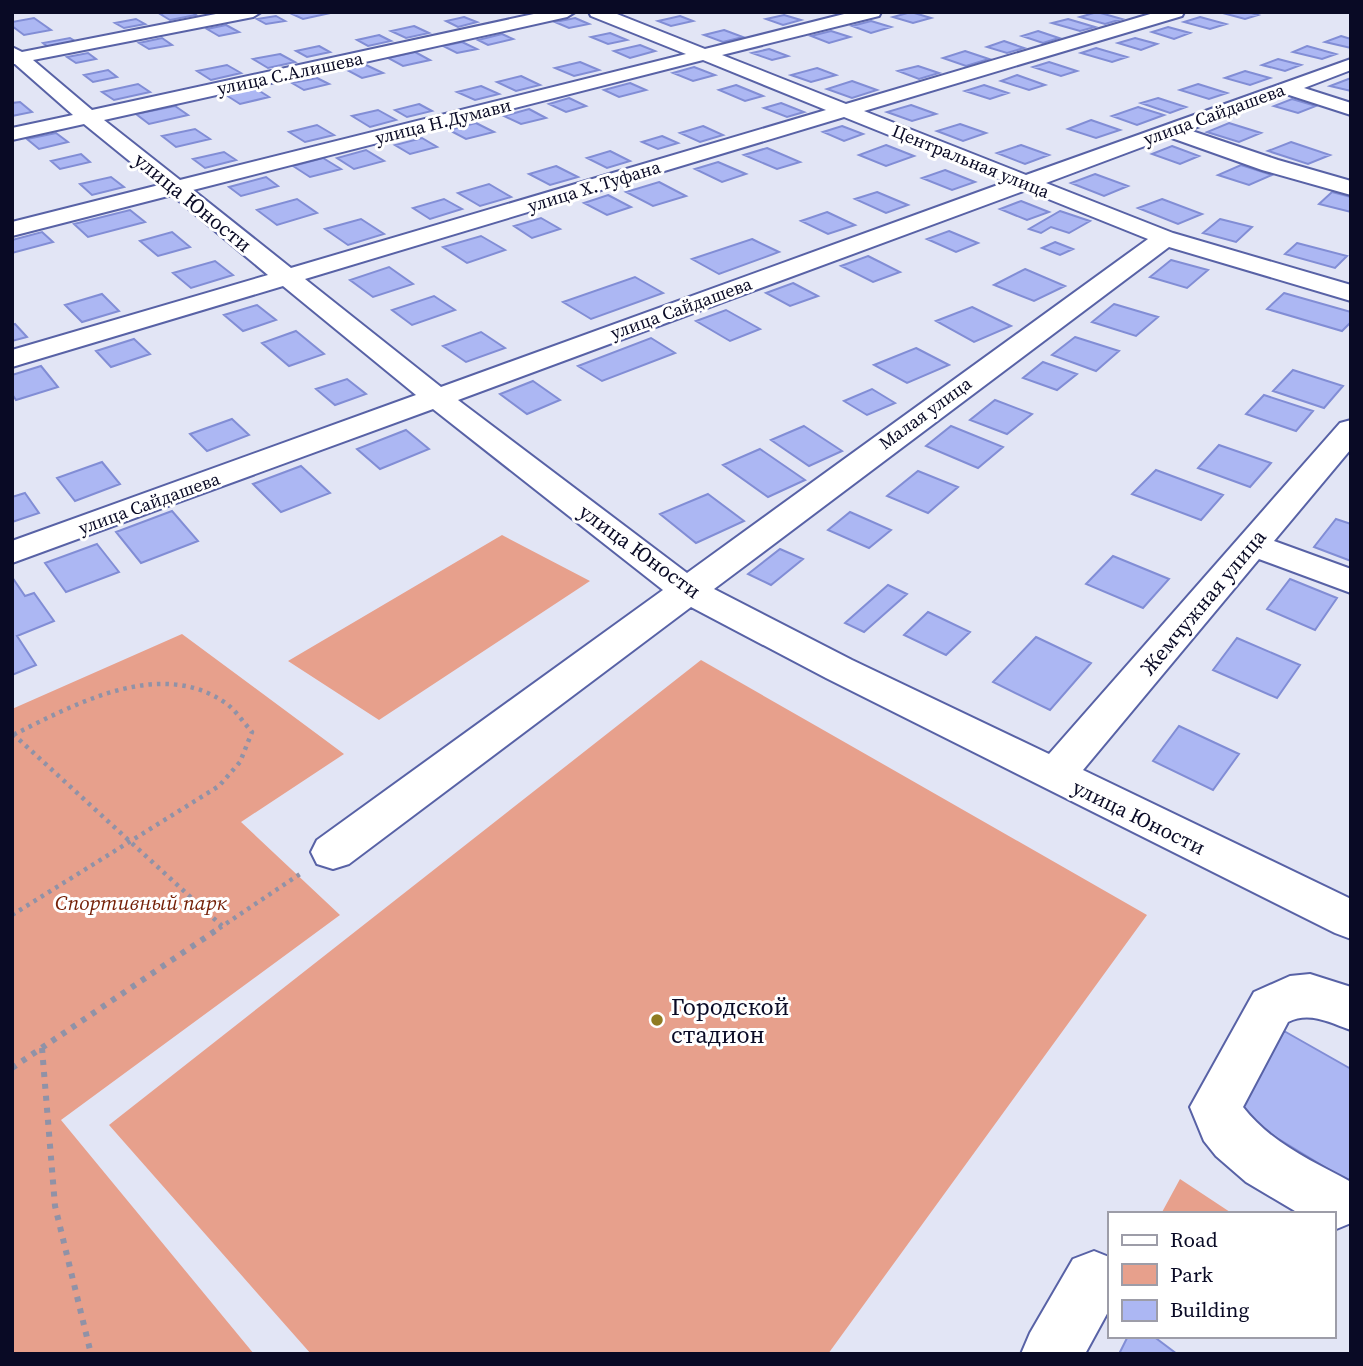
<svg xmlns="http://www.w3.org/2000/svg" width="1363" height="1366" viewBox="0 0 1363 1366" font-family="'Source Serif 4',serif">
<style>
.green{fill:#e7a08c}
.building{fill:#acb7f3;stroke:#818dd5;stroke-width:2}
.lines{fill:none;stroke-linecap:round;stroke-linejoin:round}
.minor-casing{stroke:#5862a6;stroke-width:4}
.path-far1{stroke:#9092a7;stroke-width:4.5;stroke-dasharray:3.5 5;stroke-linecap:butt}
.path{stroke:#9092a7;stroke-width:6;stroke-dasharray:5 7;stroke-linecap:butt}
.minor{fill:#fff;fill-rule:evenodd}
.poi-dot{fill:#8f7b22;stroke:#fff;stroke-width:2.5}
.labels{text-anchor:middle;dominant-baseline:central;stroke-width:6;stroke-linejoin:round;paint-order:stroke}
.far-street-label{font-size:18px;fill:#090a25;stroke:#fff}
.street-label{font-size:21px;fill:#090a25;stroke:#fff}
.park-label{font-size:21px;font-style:italic;fill:#731f06;stroke:#fff}
.near-poi-label{font-size:24px;fill:#090a25;stroke:#fff;text-anchor:start}
</style>
<rect width="100%" height="100%" fill="#e2e5f5"/>
<path class="green" d="M502,535L590,581L379,720L288,661Z
M182,634L344,754L241,822L340,915L61,1120L254,1354H12V709Z
M701,660L1147,915L828,1354H311L109,1125Z
M1180,1179L1233,1214H1161Z"/>
<path class="building" d="M168,12H192L196,15L170,20L160,14Z
M299,12H335L303,19L292,14Z
M911,12L931,18L913,23L893,17Z
M1097,12L1122,19L1105,24L1080,17Z
M1219,12H1248L1258,15L1245,19Z
M784,15L801,20L783,25L766,19Z
M276,16L285,21L266,24L257,19Z
M680,16L693,21L671,26L658,21Z
M464,17L477,22L458,27L446,21Z
M1200,17L1226,24L1210,29L1184,22Z
M34,18L51,30L24,35L12,26V22Z
M575,18L589,24L569,28L555,22Z
M136,19L145,24L124,28L115,23Z
M1068,19L1095,27L1080,31L1052,23Z
M871,21L891,27L871,33L852,26Z
M226,25L239,32L219,36L207,29Z
M414,26L429,33L406,38L391,31Z
M1168,27L1190,33L1174,39L1152,32Z
M724,30L743,37L723,42L704,35Z
M831,31L850,37L829,43L811,36Z
M1038,31L1059,38L1043,43L1022,36Z
M610,33L627,40L608,44L591,37Z
M502,34L513,39L488,45L478,40Z
M379,35L391,41L368,46L357,40Z
M1341,36L1351,39V48L1325,42Z
M70,38L75,41L48,47L43,43Z
M162,38L172,45L149,49L139,43Z
M1135,38L1157,44L1141,50L1118,43Z
M1004,41L1024,48L1007,53L987,47Z
M462,42L477,49L457,53L443,46Z
M640,45L655,51L630,58L614,51Z
M319,46L330,52L307,57L296,51Z
M1307,46L1336,54L1322,59L1293,52Z
M1096,48L1127,57L1112,62L1081,53Z
M769,49L788,56L772,60L752,53Z
M965,51L989,59L966,66L943,58Z
M415,52L430,60L403,66L388,58Z
M88,53L96,59L76,63L67,57Z
M280,54L295,62L268,68L253,59Z
M1278,59L1301,65L1285,71L1262,65Z
M580,62L599,70L574,76L555,68Z
M1049,62L1077,71L1061,76L1033,67Z
M227,65L241,73L211,80L197,71Z
M366,65L383,73L362,78L345,69Z
M918,66L939,73L919,79L898,71Z
M694,67L715,75L693,81L673,73Z
M817,68L836,75L811,82L791,75Z
M108,70L117,77L93,82L84,75Z
M1245,71L1270,78L1250,85L1225,78Z
M1017,75L1045,85L1029,90L1001,81Z
M521,76L540,85L516,91L497,82Z
M317,78L329,84L304,90L292,83Z
M1351,78V91L1330,86Z
M852,81L877,90L852,98L827,89Z
M630,83L646,90L619,97L604,90Z
M138,84L150,92L114,100L102,92Z
M1198,84L1227,93L1209,99L1180,90Z
M736,85L763,96L745,101L719,90Z
M984,85L1008,93L990,99L965,91Z
M481,86L499,94L475,100L457,92Z
M255,88L269,97L240,104L226,95Z
M569,98L586,106L566,112L549,104Z
M1158,98L1186,107L1170,113L1141,103Z
M1292,99L1316,106L1298,113L1274,106Z
M20,102L32,112L12,116V103Z
M781,103L804,112L787,117L764,108Z
M419,104L432,111L407,117L395,110Z
M911,105L936,114L912,121L887,112Z
M175,106L188,115L149,124L136,114Z
M1138,107L1164,115L1137,125L1112,116Z
M529,109L546,118L521,124L504,116Z
M378,110L396,120L370,127L352,116Z
M1091,120L1120,130L1096,138L1068,129Z
M476,123L494,132L466,139L449,130Z
M1229,123L1261,133L1239,142L1207,132Z
M960,124L986,133L963,141L937,131Z
M317,125L334,135L305,142L289,132Z
M703,126L723,135L700,142L680,133Z
M842,126L863,134L844,141L823,132Z
M195,129L210,139L176,147L162,136Z
M56,133L68,142L39,149L27,139Z
M662,136L678,143L658,149L642,142Z
M422,138L437,147L410,154L395,145Z
M1291,142L1330,155L1308,164L1268,151Z
M886,145L914,156L886,166L859,155Z
M1021,145L1049,155L1025,164L997,153Z
M1172,146L1199,156L1180,164L1152,154Z
M767,148L800,162L777,169L744,155Z
M366,150L384,161L354,169L337,158Z
M610,151L630,161L607,168L587,158Z
M224,152L236,160L205,168L193,159Z
M81,154L90,162L60,169L51,161Z
M323,158L341,169L310,177L293,166Z
M718,162L746,174L722,182L695,169Z
M1241,165L1272,175L1249,185L1218,175Z
M556,166L578,177L550,185L529,174Z
M945,170L975,182L952,190L922,178Z
M1095,174L1128,186L1104,196L1071,183Z
M111,177L124,187L92,195L80,184Z
M266,177L278,186L241,196L229,187Z
M659,182L686,196L653,206L626,192Z
M489,184L511,197L480,206L458,193Z
M877,192L908,205L886,213L855,199Z
M1332,192L1351,197V212L1319,204Z
M608,195L631,207L607,215L584,203Z
M297,199L317,213L277,225L257,210Z
M444,199L462,209L430,219L413,208Z
M1162,199L1202,214L1178,224L1138,208Z
M1021,201L1049,212L1027,220L1000,209Z
M130,210L145,222L88,237L74,224Z
M1060,211L1090,221L1069,233L1051,227L1041,233L1029,229Z
M827,212L855,225L828,234L801,221Z
M541,218L560,229L532,238L514,226Z
M361,219L384,234L348,245L325,229Z
M1220,219L1252,227L1236,242L1203,233Z
M949,231L978,243L956,252L927,239Z
M42,232L53,242L12,253V240Z
M172,232L190,247L158,256L140,241Z
M481,236L505,250L467,263L443,247Z
M752,239L779,252L719,274L692,259Z
M1055,242L1073,249L1060,255L1042,248Z
M1297,243L1347,256L1335,268L1285,254Z
M868,256L900,272L873,282L841,266Z
M1171,260L1208,270L1187,288L1150,277Z
M215,261L233,275L191,288L173,273Z
M389,267L413,284L373,297L350,280Z
M1025,269L1065,286L1034,301L994,285Z
M635,277L663,293L591,319L563,302Z
M793,283L818,296L790,306L766,293Z
M1284,293L1351,312V322L1342,331L1267,309Z
M102,294L119,311L82,322L65,305Z
M434,296L455,310L412,325L392,310Z
M1114,304L1158,317L1136,336L1092,322Z
M257,305L276,320L243,331L224,315Z
M972,307L1011,326L974,342L936,321Z
M726,310L760,329L730,341L696,321Z
M15,324L27,337L12,341V325Z
M296,331L324,354L289,366L262,343Z
M481,332L505,348L466,362L443,346Z
M1075,337L1119,351L1096,371L1052,355Z
M651,338L675,353L602,381L578,366Z
M134,339L150,354L111,367L96,351Z
M916,348L949,365L907,383L874,365Z
M1043,362L1077,374L1057,390L1023,378Z
M41,366L58,387L16,400L12,394V375Z
M1293,370L1343,386L1324,408L1273,391Z
M347,379L366,394L335,405L316,389Z
M533,381L560,400L527,414L500,394Z
M872,389L895,403L867,415L844,401Z
M1264,395L1313,411L1296,431L1246,414Z
M995,400L1032,414L1007,434L970,420Z
M232,419L249,435L207,451L190,434Z
M804,426L842,451L809,466L771,440Z
M951,426L1003,447L978,468L926,446Z
M406,430L429,449L380,469L357,449Z
M1219,445L1271,463L1250,487L1198,468Z
M760,449L805,480L768,497L723,465Z
M102,462L120,484L75,501L57,478Z
M301,466L330,493L281,512L253,484Z
M1156,470L1223,495L1201,520L1132,494Z
M918,471L958,487L928,513L887,496Z
M25,493L39,513L12,522V497Z
M708,494L744,521L696,543L660,514Z
M172,511L198,541L141,563L116,532Z
M850,512L891,530L869,548L828,530Z
M1336,519L1351,524V561L1314,547Z
M97,544L119,572L66,592L45,563Z
M780,549L803,559L771,585L748,574Z
M1113,556L1169,579L1143,608L1086,584Z
M12,577L25,596L34,593L54,621L17,636L36,665L12,675Z
M1290,579L1337,598L1315,630L1267,609Z
M888,585L907,594L864,632L845,623Z
M928,612L970,632L946,655L904,635Z
M1036,637L1091,663L1050,710L993,682Z
M1237,638L1300,665L1277,698L1213,670Z
M1179,726L1239,754L1213,790L1153,761Z
M1284,1031L1351,1069V1183L1239,1115Z
M1128,1336H1153L1177,1354H1119Z"/>
<g class="lines">
<g class="minor-casing">
<path id="minor" d="M226,12H261L253,17L33,60L92,110L543,12H575L567,17L104,120L180,180L686,54L591,16L589,12H612L705,49L852,12H881L879,16L722,55L846,104L1157,12H1184L1182,16L864,111L1026,175L1351,59V70L1304,88L1351,103V115L1286,94L1189,130L1278,160L1351,181V195L1262,170L1169,137L1046,183L1173,233L1351,285V301L1169,247L714,589L852,660L1049,754L1340,423L1351,420V449L1274,541L1351,569V593L1259,559L1083,770L1351,899V939L1335,933L826,678L691,607L349,864L333,869L317,864L311,852L317,840L663,590L433,409L12,563V541L416,395L283,286L12,367V350L268,275L172,195L12,236V222L159,185L84,124L12,140V128L73,115L15,64H12V47L22,52ZM703,60L826,110L291,268L193,190ZM844,117L1006,182L441,387L305,279ZM1026,190L1148,239L687,573L458,400Z
M1310,974L1351,987V1030C1330,1023 1310,1011 1288,1022L1243,1107C1271,1143 1312,1161 1351,1182V1223L1334,1230L1333,1214H1300L1246,1182L1216,1156L1204,1141L1190,1107L1254,992L1290,976Z
M1094,1251L1109,1257V1310L1085,1354H1021L1030,1333L1073,1259Z"/>
</g>
<path class="path-far1" d="M13,734L222,926
M12,915L219,786L240,762L252,732C244,723 236,711 227,704C162,657 77,703 15,734
M212,933L303,872"/>
<path class="path" d="M42,1048L55,1206L91,1354
M12,1068L215,931"/>
<use href="#minor" class="minor"/>
</g>
<circle class="poi-dot" cx="657" cy="1020" r="7"/>
<g class="labels">
<g class="far-street-label">
<text transform="translate(290 73) rotate(-12)">улица С.Алишева</text>
<text transform="translate(1214 114) rotate(-20)">улица Сайдашева</text>
<text transform="translate(443 121) rotate(-14)">улица Н.Думави</text>
<text transform="translate(971 161) rotate(22)">Центральная улица</text>
<text transform="translate(594 186) rotate(-17)">улица Х. Туфана</text>
<text transform="translate(681 308) rotate(-20)">улица Сайдашева</text>
<text transform="translate(925 413) rotate(-36)">Малая улица</text>
<text transform="translate(149 503) rotate(-20)">улица Сайдашева</text>
</g>
<g class="street-label">
<text transform="translate(193 202) rotate(39)">улица Юности</text>
<text transform="translate(640 551) rotate(36)">улица Юности</text>
<text transform="translate(1203 602) rotate(-50)">Жемчужная улица</text>
<text transform="translate(1139 817) rotate(26)">улица Юности</text>
</g>
<g class="park-label">
<text x="141" y="902">Спортивный парк</text>
</g>
<g class="near-poi-label">
<text x="671" y="1006">Городской<tspan x="671" dy="28">стадион</tspan></text>
</g>
</g>
<rect width="1363" height="1366" fill="none" stroke="#090a25" stroke-width="28"/>
<rect x="1108" y="1212" width="228" height="126" fill="#ffffff" stroke="#9d9da8" stroke-width="2"/>
<rect x="1122" y="1235" width="35" height="10" fill="#ffffff" stroke="#9d9da8" stroke-width="2"/>
<text x="1170" y="1247" font-size="21" fill="#090a25">Road</text>
<rect x="1122" y="1264" width="35" height="21" fill="#e7a08c" stroke="#9d9da8" stroke-width="2"/>
<text x="1170" y="1282" font-size="21" fill="#090a25">Park</text>
<rect x="1122" y="1300" width="35" height="21" fill="#acb7f3" stroke="#9d9da8" stroke-width="2"/>
<text x="1170" y="1317" font-size="21" fill="#090a25">Building</text>
</svg>
